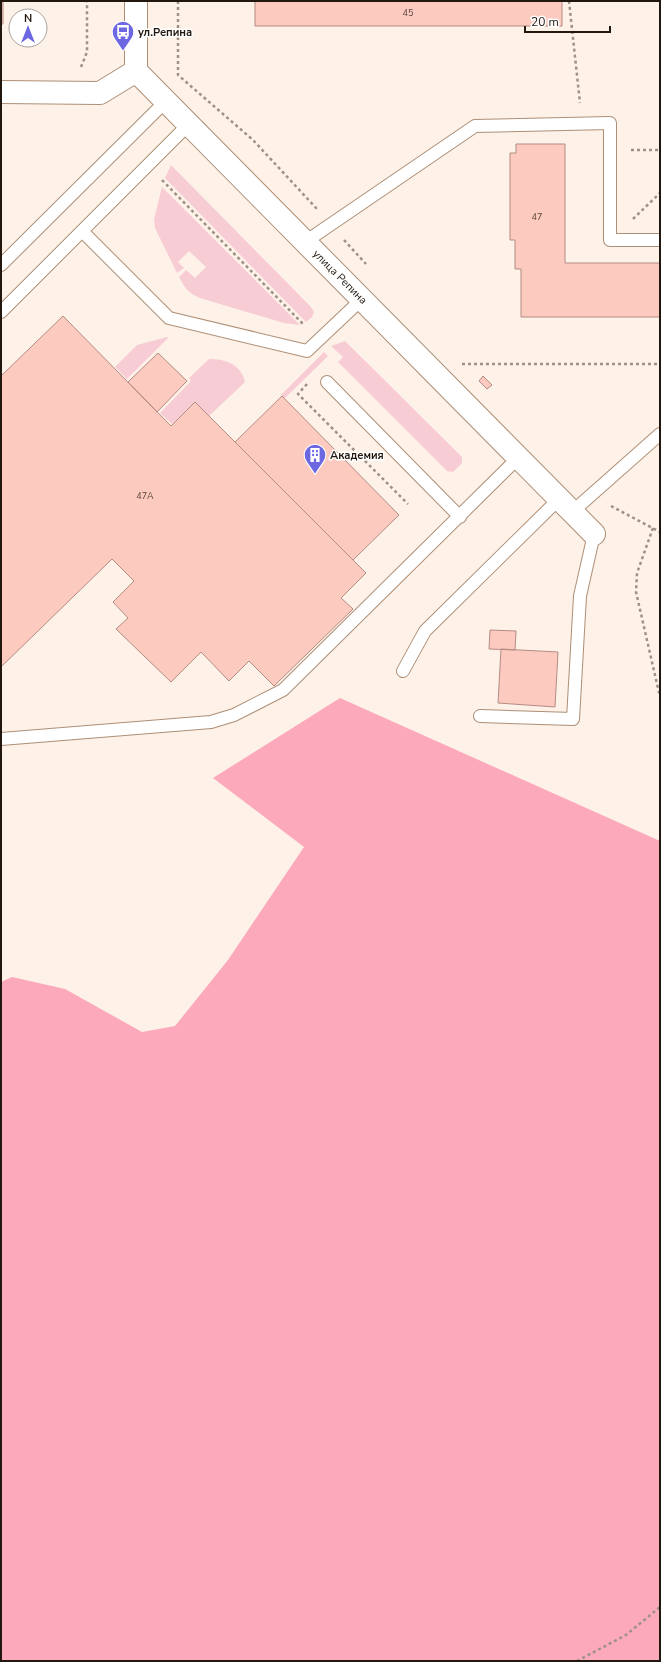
<svg xmlns="http://www.w3.org/2000/svg" width="661" height="1662" viewBox="0 0 661 1662" font-family="'Nunito Sans',sans-serif">
<style>
.green{fill:#f7ccd4}
.forest{fill:#fca9bc}
.building{fill:#fccabf;stroke:#b38c84}
.lines{fill:none;stroke-linecap:round;stroke-linejoin:round}
.service-casing{stroke:#ad8f77;stroke-width:14}
.minor-casing{stroke:#ad8f77;stroke-width:24}
.path{stroke:#9e9188;stroke-width:2.5;stroke-dasharray:3 3;stroke-linecap:butt}
.service{stroke:#fff;stroke-width:12}
.minor{stroke:#fff;stroke-width:22}
.labels{text-anchor:middle;dominant-baseline:central;stroke-width:3;stroke-linejoin:round;paint-order:stroke}
.number-label{font-size:9px;fill:#58443a}
.poi-label{font-size:11px;font-weight:bold;fill:#22170e;stroke:#fff;text-anchor:start}
.street-label{font-size:11px;fill:#22170e;stroke:#fff}
</style>
<rect width="100%" height="100%" fill="#fef1e7"/>
<path class="green" d="M171,165L311,307L314,312L312,317L306,322L165,178Z
M162,187L300,325L284,323L200,298C188,293 185,288 179,277L186,270L195,278L206,267L189,251L178,262L184,268L177,273L155,228L154,219Z
M167,337L168,338L127,379L115,367L137,345Z
M345,341L462,457V463L453,472L447,471L338,362L343,357L331,346Z
M324,352L328,356L285,398L281,395Z
M209,359C225,359 241,364 245,382L209,416L195,402L172,424L160,413L191,381L189,378Z"/>
<path class="forest" d="M340,698L660,841V1661H1V982L12,977L65,989L142,1032L175,1026L228,960L304,847L213,778Z"/>
<path class="building" d="M1,1H3V24H1Z
M255,1H562V26H255Z
M516,144H565V263H660V317H521V269H515V240H510V153H516Z
M63,316L171,426L195,402L366,573L341,598L353,609L274,686L249,661L229,681L201,652L171,682L116,629L128,618L113,602L134,581L112,559L1,667V376Z
M158,353L187,381L157,412L128,382Z
M483,376L492,385L487,389L479,381Z
M282,396L399,515L353,560L235,442Z
M490,630L516,631L515,650L489,649Z
M501,649L558,652L555,707L498,703Z"/>
<g class="lines">
<g class="service-casing">
<path id="service" d="M82,231L169,318L307,351L362,299
M305,242L475,126L610,123V240H660
M1,265L166,101
M1,312L189,124
M327,382L460,517
M572,512L660,434
M403,671L425,631L559,499
M480,716L573,719L580,596L594,534
M1,739L211,722L234,715L283,690L519,457"/>
</g>
<g class="minor-casing">
<path id="minor" d="M136,1V71L594,534
M1,92L100,93L136,71"/>
</g>
<path class="path" d="M178,1V75L253,140L317,209
M569,1L580,103
M81,67L87,52V1
M631,150H660
M162,180L304,325
M633,219L660,193
M344,240L366,264
M462,364H660
M307,384L298,394L408,504
M611,506L660,532
M653,528L637,573L636,592L660,697
M577,1661L626,1635L660,1607"/>
<use href="#service" class="service"/>
<use href="#minor" class="minor"/>
</g>
<defs>
<g id="bus-pin" transform="scale(1.15)"><path d="M0 17L-7.5 6A9.5 9.5 0 1 1 7.5 6Z" fill="#6d68e2" stroke="#fff"/><path d="M-5-6H5V4H4V6H2V4H-2V6H-4V4H-5ZM-3.5-4V0h7V-4ZM-3.5 1.2v1.5H-2V1.2ZM2 1.2v1.5H3.5V1.2Z" fill="#fff"/></g>
<g id="building-pin" transform="scale(1.15)"><path d="M0 17L-7.5 6A9.5 9.5 0 1 1 7.5 6Z" fill="#6d68e2" stroke="#fff"/><path d="M-4-6H4V6H1V3H-1V6H-4ZM-2.5-4.3h1.7v1.8h-1.7ZM.8-4.3h1.7v1.8H.8ZM-2.5-1h1.7V.8h-1.7ZM.8-1h1.7V.8H.8Z" fill="#fff"/></g>
</defs>
<g fill-rule="evenodd">
<use href="#bus-pin" x="123" y="32"/>
<use href="#building-pin" x="315" y="455"/>
</g>
<g class="labels">
<g class="number-label">
<text x="408" y="13">45</text>
<text x="537" y="217">47</text>
<text x="145" y="496">47А</text>
</g>
<g class="poi-label">
<text x="138" y="32">ул.Репина</text>
<text x="330" y="455">Академия</text>
</g>
<g class="street-label">
<text transform="translate(340 277) rotate(45)">улица Репина</text>
</g>
</g>
<rect width="661" height="1662" fill="none" stroke="#22170e" stroke-width="4"/>
<g transform="translate(28 28)"><circle r="19" fill="#ffffff" stroke="#a7a29f"/>
<path d="M0-3L7 15L0 10L-7 15Z" fill="#6d68e2"/>
<text y="-6" font-size="11" font-weight="bold" text-anchor="middle" fill="#22170e">N</text>
</g>
<path d="M525 26v6h85v-6" fill="none" stroke="#22170e" stroke-width="2"/>
<text x="531" y="26" font-size="12" fill="#22170e" stroke="#ffffff" stroke-width="3" paint-order="stroke">20 m</text>
</svg>
